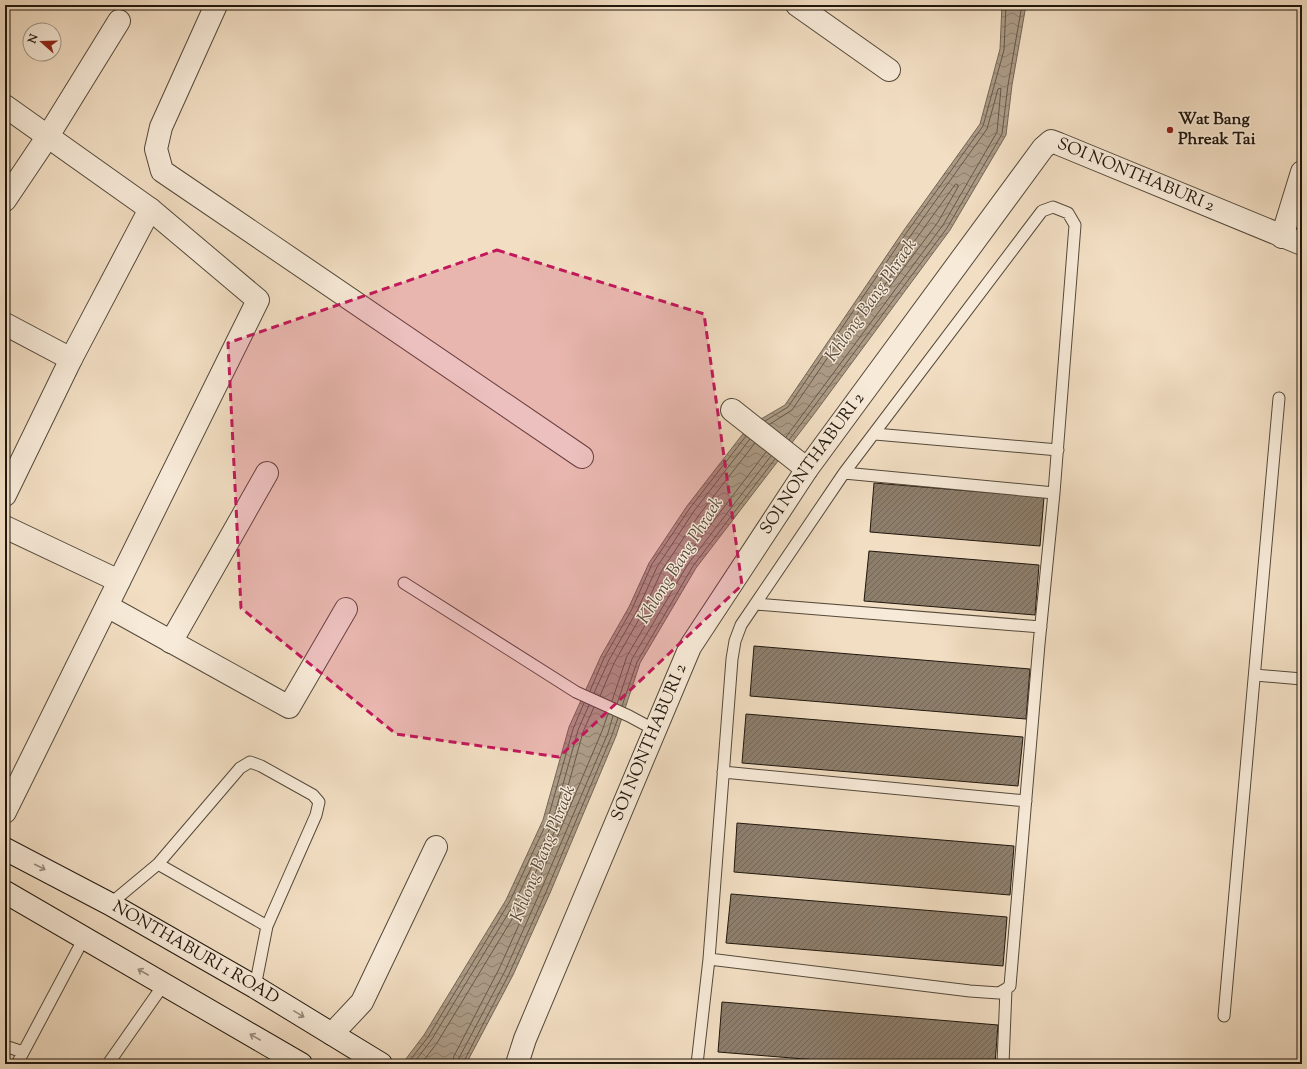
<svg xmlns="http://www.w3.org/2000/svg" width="1307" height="1069" viewBox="0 0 1307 1069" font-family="'Sorts Mill Goudy',serif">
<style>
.water{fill:url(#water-waves);stroke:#736655}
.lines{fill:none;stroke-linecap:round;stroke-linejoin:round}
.shore{stroke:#665849;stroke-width:1}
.building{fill:url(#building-hatch);stroke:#20170d}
.lane-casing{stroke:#54493a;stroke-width:13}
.street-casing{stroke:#54493a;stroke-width:24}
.secondary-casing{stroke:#20170d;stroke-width:24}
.lane{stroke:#f7ead8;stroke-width:11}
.street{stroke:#f7ead8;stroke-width:22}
.secondary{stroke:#f7ead8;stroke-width:22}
.oneway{stroke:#968b7d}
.marked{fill:#c2185b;fill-opacity:0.2;stroke:#c2185b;stroke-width:3;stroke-dasharray:8 5;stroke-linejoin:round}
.poi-dot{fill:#8f2418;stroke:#f7ead8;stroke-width:1.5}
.labels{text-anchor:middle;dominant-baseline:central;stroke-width:3;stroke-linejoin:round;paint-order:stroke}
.poi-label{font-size:17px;font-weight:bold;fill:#20170d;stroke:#f7ead8;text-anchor:start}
.street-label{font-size:17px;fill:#20170d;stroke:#f7ead8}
.water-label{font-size:18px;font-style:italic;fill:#584b3d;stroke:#f7ead8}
</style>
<defs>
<pattern id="water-waves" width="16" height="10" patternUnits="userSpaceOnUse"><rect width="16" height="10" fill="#ab9a85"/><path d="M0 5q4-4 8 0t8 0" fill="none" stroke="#8b7d6b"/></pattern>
<pattern id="building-hatch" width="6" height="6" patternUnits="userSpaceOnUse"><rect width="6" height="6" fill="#8d7e6c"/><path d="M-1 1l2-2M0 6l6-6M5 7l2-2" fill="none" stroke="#736657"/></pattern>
</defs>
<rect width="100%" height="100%" fill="#f2dec3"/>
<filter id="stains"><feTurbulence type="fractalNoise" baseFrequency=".005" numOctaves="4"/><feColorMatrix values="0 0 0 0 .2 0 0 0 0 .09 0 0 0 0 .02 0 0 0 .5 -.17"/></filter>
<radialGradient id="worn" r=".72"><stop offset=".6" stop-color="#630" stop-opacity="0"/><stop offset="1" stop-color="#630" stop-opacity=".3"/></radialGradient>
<path class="water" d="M1002,5H1026L1012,85L1006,135L950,230L814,414L696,568L640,663L616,736L550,893L513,975L466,1064H402L424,1035L506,900L543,820L569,727L601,656L629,607L649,563L687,506L749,426L785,405L904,230L980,124L1000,49Z"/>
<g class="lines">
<path class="shore" d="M956,184L958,185V187L938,222L870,313H868L867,311L916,239Z
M765,421L788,407L907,232L983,126L1004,50L1006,5
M770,424L792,410L911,235L987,129L998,89L1001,88L997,132L943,225L786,437
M789,440L947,228L1002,134L1008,85L1022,5
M590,691L604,658L632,609L652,564L690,508L746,436
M594,693L609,660L637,611L657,567L694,511L750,439
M600,696L614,663L642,614L662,570L699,515L755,443
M612,701L627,656L683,561L766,452
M617,704L632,659L688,564L771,456
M622,706L637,662L693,566L775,459
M407,1064L428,1037L510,901L547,822L573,729L584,703
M413,1064L432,1039L514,904L552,824L578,730L589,705
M421,1064L437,1043L520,906L557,826L583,732L594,707
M452,1064L454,1056L499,969L536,887L602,731L608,714
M458,1064L459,1058L505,971L541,890L608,733L613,716
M463,1064L464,1061L509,974L546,892L612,735L618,718"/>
</g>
<path class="building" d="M874,483L1044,497L1040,546L870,532Z
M869,551L1039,565L1035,615L864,601Z
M754,646L1030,669L1026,719L750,696Z
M746,714L1023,737L1018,786L742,763Z
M737,823L1014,846L1010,895L734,872Z
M731,894L1007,917L1003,966L726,943Z
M722,1002L998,1025L995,1064H866L718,1052Z"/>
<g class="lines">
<g class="lane-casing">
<path id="lane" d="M875,434L1058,450
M844,473L1054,493
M404,583L576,692L629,716L655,730
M756,604L1041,627
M1255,675L1302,679
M723,772L1026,801
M158,864L267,926
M110,904L158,864L240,768L250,762L261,766L313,795L319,802L316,815L267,926L255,987
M709,959L970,991L999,993L1006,989
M1224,1016L1279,398
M5,1046L23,1052
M17,1064L84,938
M108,1064L164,984
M697,1064L709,959L732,659L735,641L741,625L844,473L1042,211L1053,207L1068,213L1075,225L1054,493L1039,644L1010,986L1006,989L1003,1064"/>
</g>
<g class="street-casing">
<g id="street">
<path d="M216,5L161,127L156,149L162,171L582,457"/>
<path d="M797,5L889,70"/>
<path d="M5,106L150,209L258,300L5,812"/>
<path d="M5,200L48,136L119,21"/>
<path d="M1282,237L1302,172"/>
<path d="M5,324L71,359"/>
<path d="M732,410L807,469"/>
<path d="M5,495L71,359L150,209"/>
<path d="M5,527L119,581"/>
<path d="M107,606L289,707L346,609"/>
<path d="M171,642L267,473"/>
<path d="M332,1034L362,1002L436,847"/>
<path id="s1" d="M517,1064L525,1039L690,647L807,469L1043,148L1051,141L1059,144L1302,244"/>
</g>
</g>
<g class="secondary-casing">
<g id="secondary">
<path id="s2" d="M5,849L110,904L255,987L381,1064"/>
<path d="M5,892L301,1064"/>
</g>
</g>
<use href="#lane" class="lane"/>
<use href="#street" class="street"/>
<use href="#secondary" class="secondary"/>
</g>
<defs><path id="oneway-shaft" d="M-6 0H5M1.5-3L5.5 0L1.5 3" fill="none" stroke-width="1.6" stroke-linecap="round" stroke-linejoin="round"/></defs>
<g class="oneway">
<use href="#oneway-shaft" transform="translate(40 867) rotate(27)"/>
<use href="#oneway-shaft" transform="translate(143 972) rotate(-150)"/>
<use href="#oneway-shaft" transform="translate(299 1014) rotate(31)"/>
<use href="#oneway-shaft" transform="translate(255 1037) rotate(-150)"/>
</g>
<path class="marked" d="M497,250L704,314L742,585L559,757L396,734L241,608L228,343Z"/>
<circle class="poi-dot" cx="1170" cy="130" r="4"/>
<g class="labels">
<g class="poi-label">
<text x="1178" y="120">Wat Bang<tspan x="1178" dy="20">Phreak Tai</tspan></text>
</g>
<g class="street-label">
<text stroke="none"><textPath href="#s1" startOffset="1165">SOI NONTHABURI 2</textPath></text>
<text stroke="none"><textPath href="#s1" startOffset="672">SOI NONTHABURI 2</textPath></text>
<text stroke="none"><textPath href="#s1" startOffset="348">SOI NONTHABURI 2</textPath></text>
<text stroke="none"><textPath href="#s2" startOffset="217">NONTHABURI 1 ROAD</textPath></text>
</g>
<g class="water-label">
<text transform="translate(872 301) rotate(-55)">Khlong Bang Phraek</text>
<text transform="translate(681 561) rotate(-58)">Khlong Bang Phraek</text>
<text transform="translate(544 854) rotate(-68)">Khlong Bang Phraek</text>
</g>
</g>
<rect width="1307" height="1069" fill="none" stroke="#f2dec3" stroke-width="20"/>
<rect x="6" y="6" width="1295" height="1057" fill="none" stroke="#20170d" stroke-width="2"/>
<rect x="10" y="10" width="1287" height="1049" fill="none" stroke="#20170d"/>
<g transform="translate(42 42) rotate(290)"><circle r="19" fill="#f7ead8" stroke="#a19687"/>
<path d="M0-3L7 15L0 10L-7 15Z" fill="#8f2418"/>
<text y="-6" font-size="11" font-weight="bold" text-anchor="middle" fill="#20170d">N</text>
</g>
<rect width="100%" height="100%" filter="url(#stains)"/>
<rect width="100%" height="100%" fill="url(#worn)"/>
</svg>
